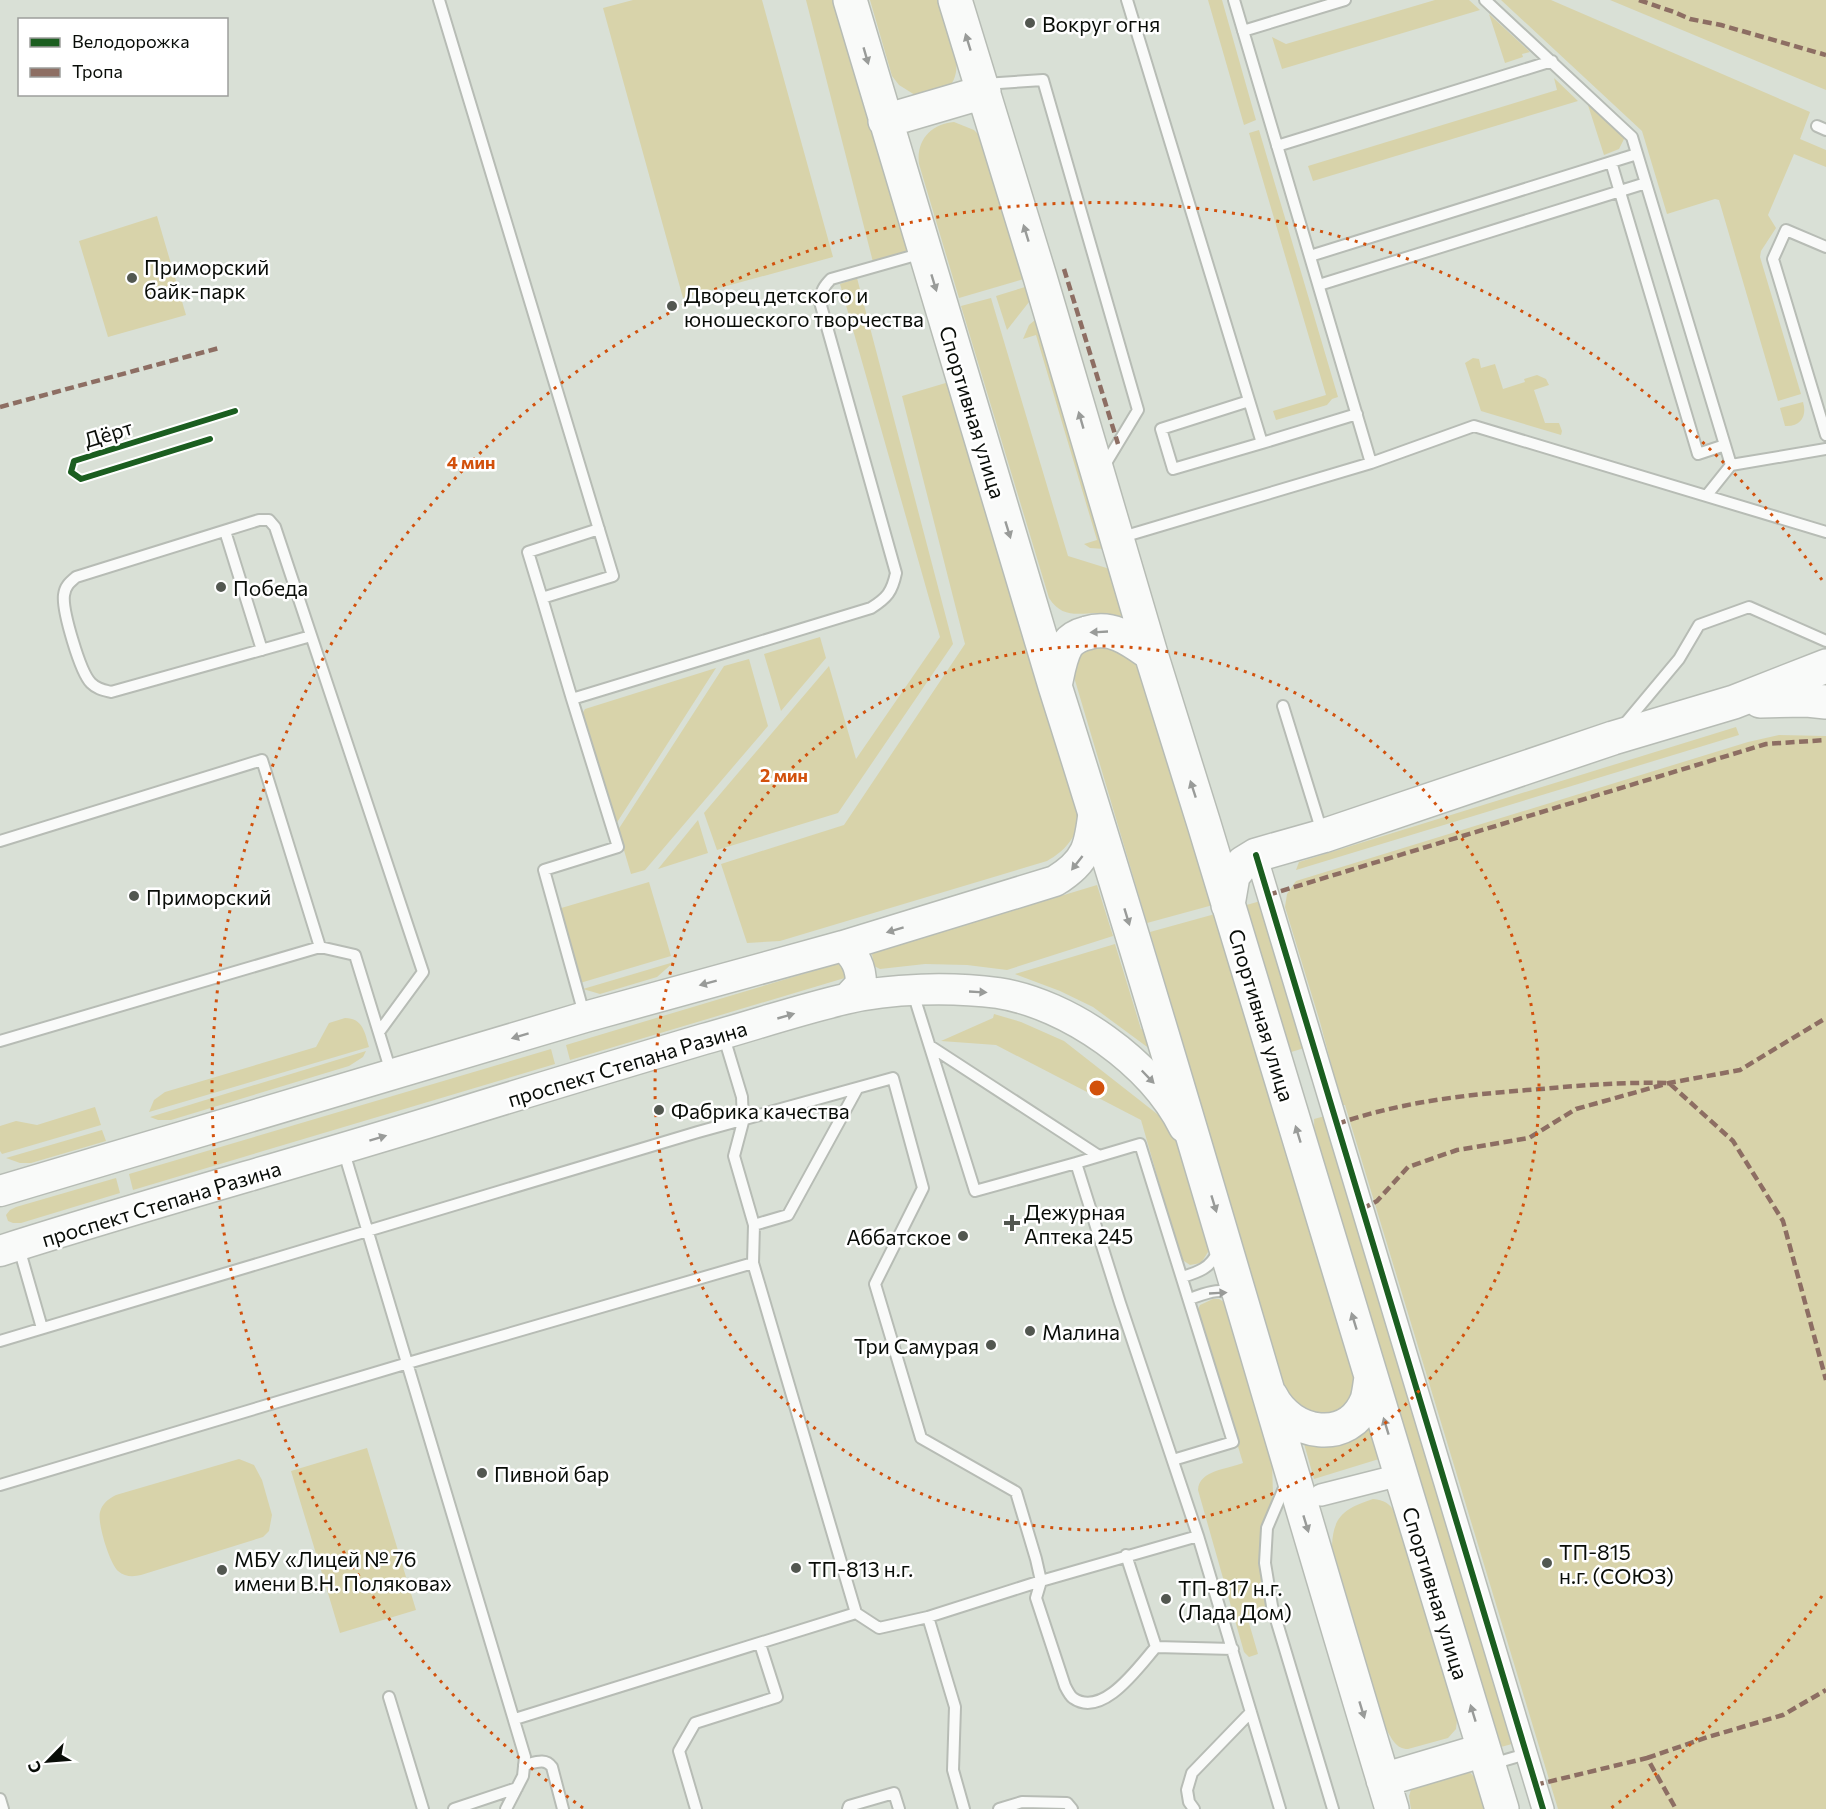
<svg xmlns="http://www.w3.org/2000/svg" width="1826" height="1809" viewBox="0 0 1826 1809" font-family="Commissioner,sans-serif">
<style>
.green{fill:#d8d3aa}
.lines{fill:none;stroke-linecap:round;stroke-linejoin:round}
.service-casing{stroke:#b7bcb5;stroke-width:14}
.minor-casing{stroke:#b7bcb5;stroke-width:24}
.secondary-casing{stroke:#b7bcb5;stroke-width:33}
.primary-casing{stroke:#b7bcb5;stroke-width:36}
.service{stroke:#f9faf9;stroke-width:10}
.minor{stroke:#f9faf9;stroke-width:21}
.secondary{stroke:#f9faf9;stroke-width:30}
.primary{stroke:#f9faf9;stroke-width:33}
.quiet{stroke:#8d6e63;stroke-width:4.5;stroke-dasharray:9 4.5;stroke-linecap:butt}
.cycleway-casing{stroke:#fff;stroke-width:10}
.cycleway{stroke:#1b5e20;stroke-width:6}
.oneway{fill:#999b99}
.ring{fill:none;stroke:#d2510c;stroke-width:3;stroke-dasharray:3 6}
.poi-dot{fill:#525750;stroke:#fff;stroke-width:2}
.labels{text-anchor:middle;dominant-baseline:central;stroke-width:5;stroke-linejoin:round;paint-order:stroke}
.poi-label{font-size:21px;fill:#090d08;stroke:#fff;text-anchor:start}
.street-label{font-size:21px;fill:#090d08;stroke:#fff}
.centre{fill:#d2510c;stroke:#fff;stroke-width:3}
.ring-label{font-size:18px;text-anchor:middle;font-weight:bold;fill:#d2510c;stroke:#fff;stroke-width:5;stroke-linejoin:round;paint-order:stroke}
</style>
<rect width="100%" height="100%" fill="#d9e0d6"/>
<path class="green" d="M633,0H762L833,257L683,298L603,8Z
M806,0H837L909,249L906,252L873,262Z
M870,0H941C947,21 971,77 944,90C936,94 924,94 915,95L899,85L892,76Z
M1208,0H1222L1256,120L1244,125Z
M1435,0H1469L1480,10L1282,69L1272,37L1286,44Z
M1501,0H1551L1810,112L1800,139L1826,150V167L1794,154L1768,215L1776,228L1761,251L1760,257L1801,394L1778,401L1719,200L1715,199L1667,214L1642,131Z
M1610,0H1826V90Z
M1489,14L1530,52L1522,54L1523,57L1505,63Z
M1554,78L1578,101L1313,181L1308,166L1557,90Z
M1587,102L1625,137L1619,149L1604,155Z
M954,122L974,130L980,136L1024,279L959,298L919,164C916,140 931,124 954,122Z
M1259,130L1338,397L1332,399L1327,405L1276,420L1273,411L1326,395L1249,133Z
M157,216L186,315L108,337L79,241Z
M857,278L953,644L838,813L717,850L704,813L829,666L856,759L940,637L840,284Z
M1025,287L1029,302L1007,330L996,296Z
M991,298L1068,556L1113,570L1127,619C1118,615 1109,613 1099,613C1079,613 1062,619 1049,598L961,306Z
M1035,320L1104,549L1090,548L1084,544L1097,540L1036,335L1023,339L1029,325Z
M1473,358L1479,359L1481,368L1495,364L1503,389L1525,382L1524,379L1537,375L1546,379L1549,385L1534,390L1545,423H1559L1562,431L1561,435L1481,411L1465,363Z
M949,382L1078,811C1081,833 1066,851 1047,861L780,941L747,943L721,864L844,825L965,644L902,396Z
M1803,402C1807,415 1802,427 1785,426L1780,408Z
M820,637L826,658L781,711L764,654Z
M1101,640L1138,660L1213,905L1147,923L1074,677C1076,654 1082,650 1101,640Z
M749,659L768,726L645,870L631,874L618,830L724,666Z
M716,668L616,824L582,714L585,709Z
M1736,727L1739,735L1296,870L1299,862Z
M1779,735L1826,736V1809H1558L1345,1105H1342L1320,1022L1285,907L1287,894L1296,881L1748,742Z
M698,820L708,853L658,869Z
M649,882L671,956L580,983L558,909Z
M1097,885L1113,936L1007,970L967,965L925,964L880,969L874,966L872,954L876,952Z
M1264,900L1308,1047L1291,1052L1279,1029L1243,906Z
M1215,914L1355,1379C1354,1385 1353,1392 1350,1397C1342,1415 1316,1420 1300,1409C1293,1404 1288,1393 1284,1385L1150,932Z
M1115,944L1141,1029L1146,1028L1154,1052L1093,1007L1060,991L1015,974Z
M674,962L657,977L600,994L583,989Z
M843,962L848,977L570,1060L566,1045Z
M994,1014L1021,1022L1064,1041L1161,1117L1171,1128L1176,1141L1208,1249V1252L1201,1263L1190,1265L1181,1259L1141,1120L996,1045L941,1041L993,1018Z
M345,1018C363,1018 365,1033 369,1047L149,1112L154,1100L165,1092L316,1047L329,1023Z
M551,1049L555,1064L133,1190L129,1174Z
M366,1051L363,1057L349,1066L171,1120H158L150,1117Z
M95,1107L101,1125L2,1154L0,1151V1126L16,1121L37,1125Z
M1329,1115L1519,1742L1501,1747L1456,1598L1448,1584L1315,1148L1314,1119Z
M102,1130L106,1141L31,1163H20L6,1158Z
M116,1178L120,1193L21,1223H13L8,1221L6,1215L10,1210L16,1207Z
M1213,1299H1219L1224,1302L1272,1461L1273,1495L1264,1530L1260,1570L1266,1609L1247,1616L1258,1654L1249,1657L1244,1652L1198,1490C1199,1470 1228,1469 1243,1463L1197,1311L1200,1305Z
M1368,1424L1379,1459L1314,1479L1303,1440Z
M367,1448L416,1610L340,1633L291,1471Z
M239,1459L254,1465L262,1480L272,1515L269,1531L263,1537L141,1575C133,1577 125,1577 118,1571C110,1564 97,1523 100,1512C102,1504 108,1499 116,1495Z
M1373,1499C1384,1500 1389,1503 1395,1512L1457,1720L1456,1729L1448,1738L1408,1749C1396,1749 1392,1739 1386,1729L1332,1546C1333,1515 1346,1508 1373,1499Z
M1467,1769L1475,1778L1485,1809H1411L1409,1796L1413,1784Z"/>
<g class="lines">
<g class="service-casing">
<path id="service" d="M439,0L613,576L542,598L572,699
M1127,0L1262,443L1357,414
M1234,0L1371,463
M1485,0L1632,137L1731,465
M1243,31L1345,0
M984,84L1043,80L1138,410L1103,468
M1817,126L1826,130
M1277,146L1552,61
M1611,162L1698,454L1725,445
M1826,247L1786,230L1773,259L1826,435
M1310,256L1637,154
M1319,285L1646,183
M1249,401L1161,429L1173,469L1262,443
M1707,495L1731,465L1826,449
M225,531L262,650
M1119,538L1371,463L1474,426L1826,532
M542,598L528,552L599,529
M311,636L111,692C103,690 97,689 91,683C80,672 62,610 64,595C65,586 70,582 76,577L259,520H269L275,527L423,972L379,1032
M1283,706L1322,832
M1623,726L1679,659L1699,625L1749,607L1826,641
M0,841L262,760L320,947
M913,993L975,1191L1076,1163L1120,1303L1198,1536L1280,1809
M584,1014L544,870L618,847L572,699L871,608C887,598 892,592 896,573L820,302C821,291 824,286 831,279L923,253
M0,1041L320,947L355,955L391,1072
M930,1046L1099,1156
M343,1149L525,1757L523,1776L506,1809
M1076,1163L1140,1144L1233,1442L1173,1460
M754,1225L788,1215L857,1089
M19,1248L42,1328
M1182,1277C1199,1272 1210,1268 1218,1252
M1189,1299C1202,1295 1222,1285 1234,1296
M0,1341L698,1132L893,1078L923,1188L875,1284L921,1438L1016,1492L1036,1559L1041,1581L928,1617L879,1628L856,1613L753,1263
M1287,1481L1267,1528L1265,1563L1272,1606L1333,1809
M0,1485L408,1363L753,1263L754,1225L734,1156L743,1122L742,1097L723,1034
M1198,1536L1041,1581L1036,1598L1065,1686C1067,1690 1070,1696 1073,1698C1103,1719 1139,1666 1156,1647L1233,1649
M1126,1555L1156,1647
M928,1617L955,1707L953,1770L964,1809
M389,1697L423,1809
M515,1719L856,1613
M1492,1764L1526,1754
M524,1765C534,1763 545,1757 552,1767L563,1809
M0,1799L3,1809
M454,1809L517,1788
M696,1809L679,1751L695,1723L777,1697L760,1644
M848,1809L849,1806L894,1793L899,1809
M999,1809L1022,1802L1067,1803L1072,1809
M1194,1809L1189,1802L1187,1790L1192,1773L1251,1712"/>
</g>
<g class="minor-casing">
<path id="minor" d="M1256,855L1543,1809
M1321,1495L1400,1475"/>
</g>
<g class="secondary-casing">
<path id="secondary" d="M843,946C856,956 861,968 861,984L848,998
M0,1191L585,1017L843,946L1055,881C1088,861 1090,845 1094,809
M0,1251C150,1203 302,1162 453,1115C536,1089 620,1064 704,1039C751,1026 798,1010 845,999C890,988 952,987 998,993C1069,1004 1152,1063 1184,1127"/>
</g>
<g class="primary-casing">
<path id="primary" d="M850,0L1055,686
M955,0L1040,277L1151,654L1204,824L1502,1809
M885,121L984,92
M1151,654C1131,640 1112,625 1087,633C1079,635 1072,638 1067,645C1060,657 1058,672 1055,686C1173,1058 1279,1435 1392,1809
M1760,701L1807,700L1826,702
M1228,905L1233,876L1243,863L1256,855L1323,836L1613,738L1734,702L1826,666
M1271,1396C1291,1436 1349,1445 1367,1400C1369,1393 1370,1384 1371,1377
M1383,1780L1484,1750"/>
</g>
<use href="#service" class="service"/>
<use href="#minor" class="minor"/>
<use href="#secondary" class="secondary"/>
<use href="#primary" class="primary"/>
<path class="quiet" d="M1639,0L1674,12L1690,19L1721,25L1826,55
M1064,269L1118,444
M0,407L219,348
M1268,895L1766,744L1826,740
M1337,1124C1403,1101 1472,1094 1541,1089C1584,1085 1626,1082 1669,1083L1733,1141L1783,1221L1826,1380
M1362,1209L1377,1201L1408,1167L1457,1150L1529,1138L1576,1109L1669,1083L1740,1070L1826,1018
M1647,1758L1708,1737L1783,1715L1826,1690
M1535,1785L1647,1758L1676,1809"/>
<g class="cycleway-casing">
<path id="cycleway" d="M210,439L81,479L71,472L74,461L235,411
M1256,855L1543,1809"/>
</g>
<use href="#cycleway" class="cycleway"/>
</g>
<defs><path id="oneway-solid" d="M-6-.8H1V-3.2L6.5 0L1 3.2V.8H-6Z" transform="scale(1.5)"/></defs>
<g class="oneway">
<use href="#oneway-solid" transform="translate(968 42) rotate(-107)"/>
<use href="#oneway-solid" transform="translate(866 56) rotate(74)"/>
<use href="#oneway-solid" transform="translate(1026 233) rotate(-107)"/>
<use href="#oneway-solid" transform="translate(934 283) rotate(73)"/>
<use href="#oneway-solid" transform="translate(1081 420) rotate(-106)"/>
<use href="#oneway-solid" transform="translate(1008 530) rotate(73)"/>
<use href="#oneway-solid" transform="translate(1099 632) rotate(177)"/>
<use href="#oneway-solid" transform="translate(1193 789) rotate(-108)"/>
<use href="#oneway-solid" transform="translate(1077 863) rotate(128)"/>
<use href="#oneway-solid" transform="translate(1127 917) rotate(73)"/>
<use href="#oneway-solid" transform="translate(895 930) rotate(163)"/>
<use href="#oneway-solid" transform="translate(708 983) rotate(165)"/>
<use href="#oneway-solid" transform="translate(978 992) rotate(3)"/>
<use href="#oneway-solid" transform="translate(786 1016) rotate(-16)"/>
<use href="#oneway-solid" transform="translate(520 1036) rotate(163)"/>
<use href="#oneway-solid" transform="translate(1148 1077) rotate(46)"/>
<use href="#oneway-solid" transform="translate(1298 1134) rotate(-107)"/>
<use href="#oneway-solid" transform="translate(378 1138) rotate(-17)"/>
<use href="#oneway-solid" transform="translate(1214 1204) rotate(73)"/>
<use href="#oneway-solid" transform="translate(1218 1293) rotate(-3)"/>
<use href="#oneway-solid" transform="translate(1354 1321) rotate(-107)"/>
<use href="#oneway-solid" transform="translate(1386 1426) rotate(-107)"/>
<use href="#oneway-solid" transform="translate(1306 1524) rotate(73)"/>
<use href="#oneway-solid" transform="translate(1362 1710) rotate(73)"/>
<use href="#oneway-solid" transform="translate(1473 1713) rotate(-107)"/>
</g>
<g class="ring">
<circle cx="1097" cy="1088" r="442"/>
<path d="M1822 1596A885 885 0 0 1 1611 1808M583 1808A885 885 0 1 1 1822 580"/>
</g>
<g class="poi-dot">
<circle cx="1030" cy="23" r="6"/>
<circle cx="132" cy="278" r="6"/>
<circle cx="672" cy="306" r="6"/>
<circle cx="221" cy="587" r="6"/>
<circle cx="134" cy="896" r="6"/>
<circle cx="659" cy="1110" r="6"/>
<path d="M1009 1214h6v6h6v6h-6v6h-6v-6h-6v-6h6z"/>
<circle cx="963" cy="1236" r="6"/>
<circle cx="1030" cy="1331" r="6"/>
<circle cx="991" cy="1345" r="6"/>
<circle cx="482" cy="1473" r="6"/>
<circle cx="1547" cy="1563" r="6"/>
<circle cx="796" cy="1568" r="6"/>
<circle cx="222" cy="1570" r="6"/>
<circle cx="1166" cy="1599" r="6"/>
</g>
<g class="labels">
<g class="poi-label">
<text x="1042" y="23">Вокруг огня</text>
<text x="144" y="266">Приморский<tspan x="144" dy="24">байк-парк</tspan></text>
<text x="684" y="294">Дворец детского и<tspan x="684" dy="24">юношеского творчества</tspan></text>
<text x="233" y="587">Победа</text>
<text x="146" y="896">Приморский</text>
<text x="671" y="1110">Фабрика качества</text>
<text x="1024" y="1211">Дежурная<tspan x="1024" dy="24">Аптека 245</tspan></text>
<text x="951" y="1236" text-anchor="end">Аббатское</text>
<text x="1042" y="1331">Малина</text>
<text x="979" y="1345" text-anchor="end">Три Самурая</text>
<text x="494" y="1473">Пивной бар</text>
<text x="1559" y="1551">ТП-815<tspan x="1559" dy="24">н.г. (СОЮЗ)</tspan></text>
<text x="234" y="1558">МБУ «Лицей № 76<tspan x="234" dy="24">имени В.Н. Полякова»</tspan></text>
<text x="808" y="1568">ТП-813 н.г.</text>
<text x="1178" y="1587">ТП-817 н.г.<tspan x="1178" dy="24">(Лада Дом)</tspan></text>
</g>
<g class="street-label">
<text transform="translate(973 412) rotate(73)">Спортивная улица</text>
<text transform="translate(108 433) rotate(-17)">Дёрт</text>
<text transform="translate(1262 1015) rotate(73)">Спортивная улица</text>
<text transform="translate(627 1063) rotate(-17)">проспект Степана Разина</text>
<text transform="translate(161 1203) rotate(-17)">проспект Степана Разина</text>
<text transform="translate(1436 1593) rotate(73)">Спортивная улица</text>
</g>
</g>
<circle cx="1097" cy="1088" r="9" class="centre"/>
<g class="ring-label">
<text x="471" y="469">4 мин</text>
<text x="784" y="782">2 мин</text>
</g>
<rect x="18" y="18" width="210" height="78" fill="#ffffff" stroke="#9d9e9c" stroke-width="1.5"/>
<rect x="30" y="38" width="30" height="9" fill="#1b5e20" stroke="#9d9e9c" stroke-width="1.5"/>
<text x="72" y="48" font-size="18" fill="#090d08">Велодорожка</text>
<rect x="30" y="68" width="30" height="9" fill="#8d6e63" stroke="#9d9e9c" stroke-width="1.5"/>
<text x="72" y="78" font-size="18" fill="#090d08">Тропа</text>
<g transform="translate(48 1761) rotate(245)" stroke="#ffffff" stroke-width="4.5" paint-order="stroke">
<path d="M0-4.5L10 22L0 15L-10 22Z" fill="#090d08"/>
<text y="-9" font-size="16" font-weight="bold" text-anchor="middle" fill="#090d08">С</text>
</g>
</svg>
